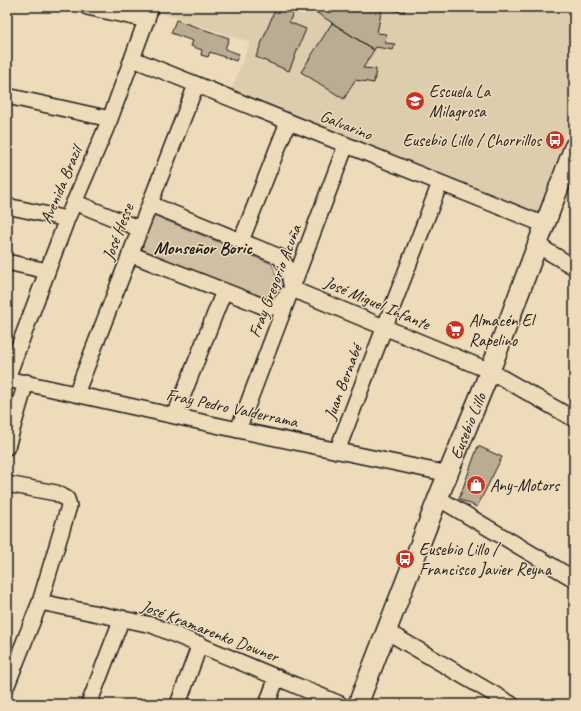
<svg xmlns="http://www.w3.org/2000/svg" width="581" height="711" viewBox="0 0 581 711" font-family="Caveat,sans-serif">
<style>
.built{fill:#decdad}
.green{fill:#d0bfa2;stroke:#766e5f}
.building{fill:#baac92;stroke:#1c1c1c}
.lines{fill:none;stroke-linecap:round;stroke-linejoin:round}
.minor-casing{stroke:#1c1c1c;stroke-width:18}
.tertiary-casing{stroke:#1c1c1c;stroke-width:22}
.minor{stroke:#eedbb9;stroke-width:15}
.tertiary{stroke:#eedbb9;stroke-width:19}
.labels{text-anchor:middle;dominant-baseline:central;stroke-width:3;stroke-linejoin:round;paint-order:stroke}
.poi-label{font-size:17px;fill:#1c1c1c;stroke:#eedbb9;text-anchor:start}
.street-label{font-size:17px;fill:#1c1c1c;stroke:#eedbb9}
.neighbourhood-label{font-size:18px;font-weight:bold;fill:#1c1c1c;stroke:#eedbb9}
</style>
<rect width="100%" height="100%" fill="#eedbb9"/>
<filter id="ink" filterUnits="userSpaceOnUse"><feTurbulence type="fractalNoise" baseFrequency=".025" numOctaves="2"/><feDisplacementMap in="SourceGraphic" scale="8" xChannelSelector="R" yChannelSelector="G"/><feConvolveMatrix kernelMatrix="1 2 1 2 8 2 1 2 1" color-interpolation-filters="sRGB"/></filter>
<g filter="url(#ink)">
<path class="built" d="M162,7H574V111L538,213L231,91L250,42L160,13Z"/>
<path class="green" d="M155,216L272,264L280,288L258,300L166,262L142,251L145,233Z"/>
<path class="building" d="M276,7H296L289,22L306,29L289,71L256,57Z
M298,7H349L357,12L358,7L382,8L377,33L386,34L385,43L395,44L393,50L376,47L374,50L314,11Z
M376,7H405L404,12Z
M176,20L229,38L225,49L239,54L236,61L210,52L208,57L201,55L202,50L191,46L193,41L171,33Z
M332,23L374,50L363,68L376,69L374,83L355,80L344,99L301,72Z
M478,446L502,457L477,507L459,499Z"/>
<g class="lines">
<g class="minor-casing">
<path id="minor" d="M87,7L147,20
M133,59L545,225
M7,96L110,119
M74,202L140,229
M7,206L67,219
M241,241L288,122
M537,245L574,267
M130,254L265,307H277L292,289L288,269L280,257L150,204
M7,262L47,271
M292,289L490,371L574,419
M7,378L67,219L110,119L151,7
M7,379L238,430L449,474
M76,394L196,85
M175,415L224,291
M238,430L346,145
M7,447L26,382
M337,451L440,183
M7,484L56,493L67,499L69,506L40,602L7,685
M438,498L574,579
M40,602L152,625L340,704
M386,631L511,704
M89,704L122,618
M178,704L200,644
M267,704L277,677"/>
</g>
<g class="tertiary-casing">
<g id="tertiary">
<path id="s1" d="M358,704L438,498L490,371L574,147"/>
</g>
</g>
<use href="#minor" class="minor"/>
<use href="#tertiary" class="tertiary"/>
</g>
</g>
<defs>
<g id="school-disc" transform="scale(1)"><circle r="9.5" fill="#c8321e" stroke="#eedbb9"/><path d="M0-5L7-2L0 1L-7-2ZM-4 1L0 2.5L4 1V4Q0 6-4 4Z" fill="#fff"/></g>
<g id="bus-disc" transform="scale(1)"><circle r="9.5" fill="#c8321e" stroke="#eedbb9"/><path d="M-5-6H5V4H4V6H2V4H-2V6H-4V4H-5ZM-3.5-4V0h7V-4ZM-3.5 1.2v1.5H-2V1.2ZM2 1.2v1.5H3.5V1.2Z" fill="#fff"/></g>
<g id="supermarket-disc" transform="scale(1)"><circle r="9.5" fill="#c8321e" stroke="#eedbb9"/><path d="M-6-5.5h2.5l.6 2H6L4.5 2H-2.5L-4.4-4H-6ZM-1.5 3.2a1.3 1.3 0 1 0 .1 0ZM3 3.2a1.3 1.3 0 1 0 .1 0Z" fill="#fff"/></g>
<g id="shop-disc" transform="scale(1)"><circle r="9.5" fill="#c8321e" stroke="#eedbb9"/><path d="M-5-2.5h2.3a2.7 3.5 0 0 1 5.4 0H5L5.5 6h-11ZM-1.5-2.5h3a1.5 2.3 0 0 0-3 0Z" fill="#fff"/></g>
</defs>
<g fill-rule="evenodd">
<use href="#school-disc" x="415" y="101"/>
<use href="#bus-disc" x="555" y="140"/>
<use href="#supermarket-disc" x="455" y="330"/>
<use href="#shop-disc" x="476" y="485"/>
<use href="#bus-disc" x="405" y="559"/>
</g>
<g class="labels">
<g class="poi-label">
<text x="429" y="91">Escuela La<tspan x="429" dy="20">Milagrosa</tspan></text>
<text x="541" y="140" text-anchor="end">Eusebio Lillo / Chorrillos</text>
<text x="469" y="320">Almacén El<tspan x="469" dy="20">Rapelino</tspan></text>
<text x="490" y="485">Any-Motors</text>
<text x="419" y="549">Eusebio Lillo /<tspan x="419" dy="20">Francisco Javier Reyna</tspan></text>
</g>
<g class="street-label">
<text transform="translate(346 125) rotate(22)">Galvarino</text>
<text transform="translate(61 185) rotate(-67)">Avenida Brazil</text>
<text transform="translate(118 232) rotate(-69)">José Hesse</text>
<text transform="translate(275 281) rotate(-69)">Fray Gregorio Acuña</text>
<text transform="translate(377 303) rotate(23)">José Miguel Infante</text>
<text transform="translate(343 382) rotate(-69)">Juan Bernabé</text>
<text transform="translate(232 408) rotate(12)">Fray Pedro Valderrama</text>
<text stroke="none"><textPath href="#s1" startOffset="299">Eusebio Lillo</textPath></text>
<text transform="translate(210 631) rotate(21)">José Kramarenko Downer</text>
</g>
<g class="neighbourhood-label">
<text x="203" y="248">Monseñor Boric</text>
</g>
</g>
<rect width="581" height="711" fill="none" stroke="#eedbb9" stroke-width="24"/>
<rect x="12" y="12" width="557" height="687" fill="none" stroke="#1c1c1c" stroke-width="1.5" filter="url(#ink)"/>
</svg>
